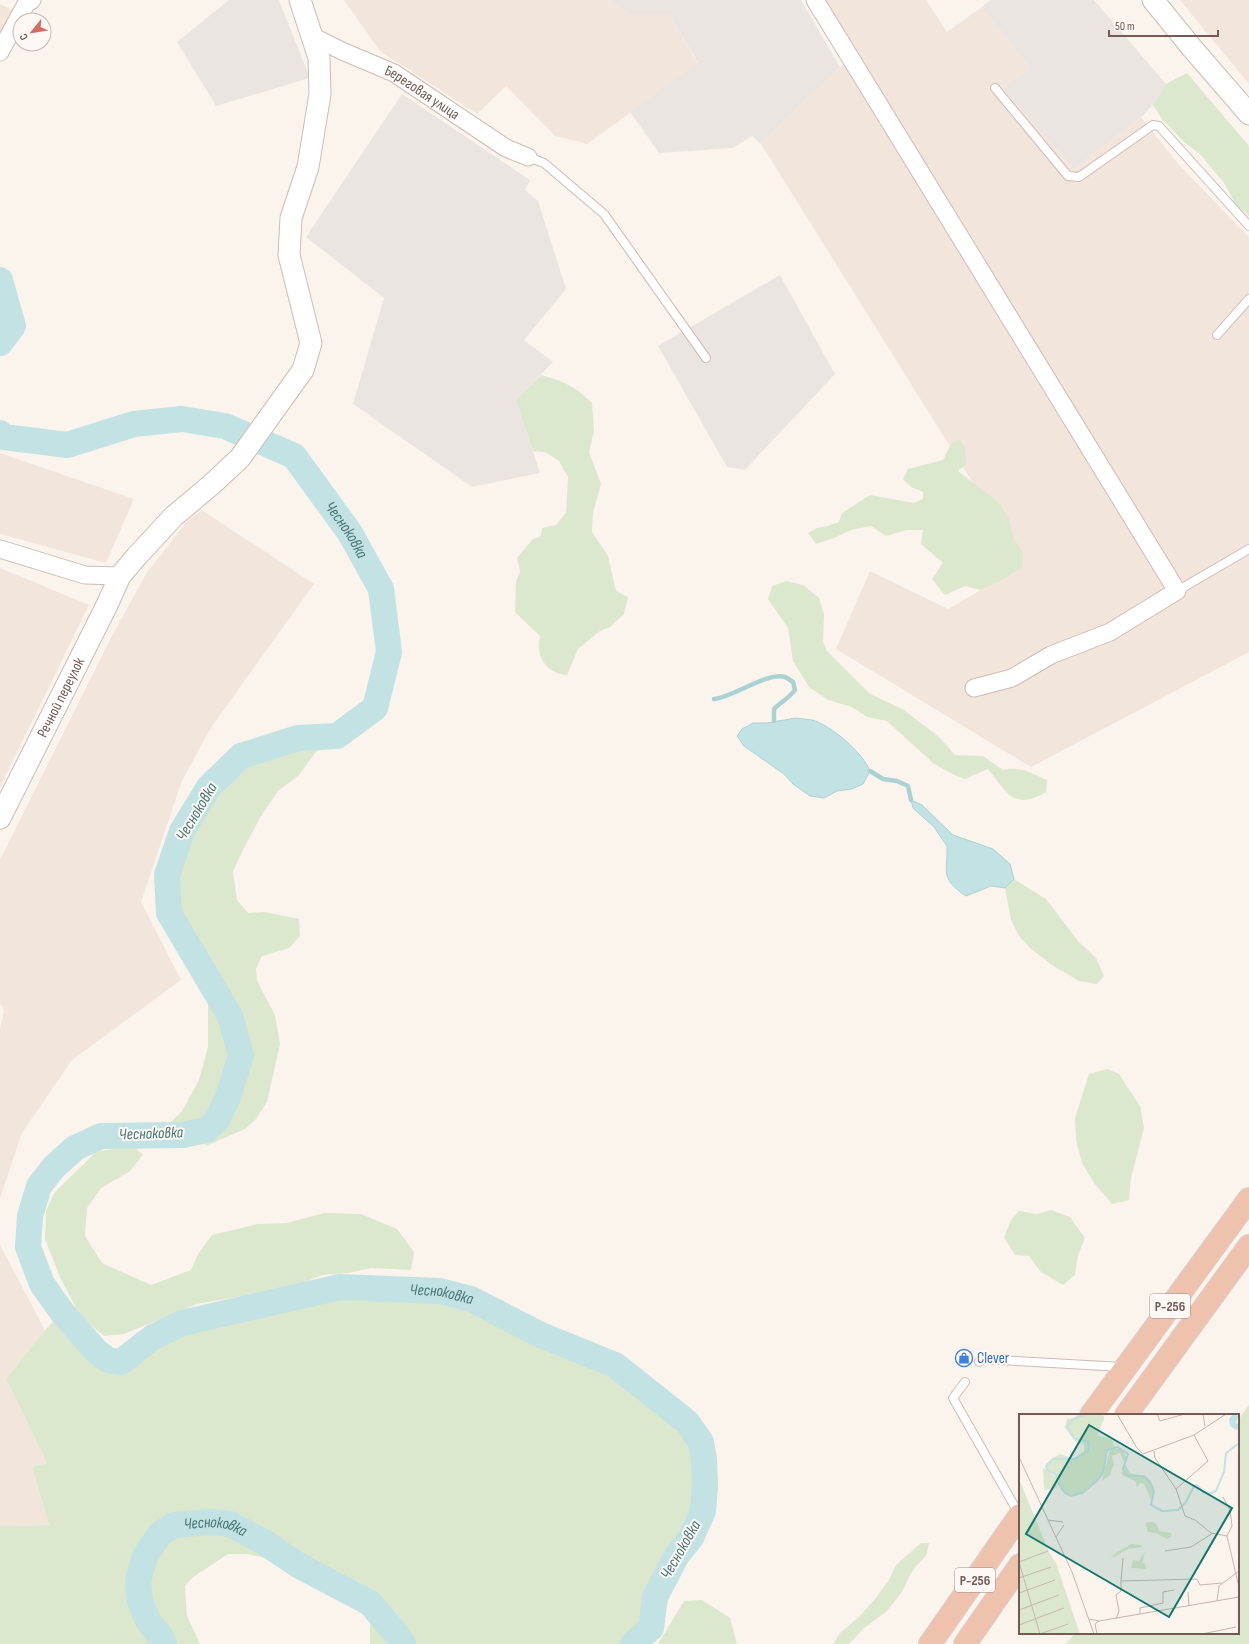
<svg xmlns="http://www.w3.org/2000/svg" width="1249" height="1644" viewBox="0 0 1249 1644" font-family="'Sofia Sans Condensed',sans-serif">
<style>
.residential{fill:#f2e5dc}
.industrial{fill:#ebe5e2}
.green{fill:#dbe8cd}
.water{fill:#c3e2e3;stroke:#abd2d3}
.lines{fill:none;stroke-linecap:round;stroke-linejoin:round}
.stream{stroke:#abd2d3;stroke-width:4.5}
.river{stroke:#c3e2e3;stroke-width:26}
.service-casing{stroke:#ccbcb4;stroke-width:10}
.minor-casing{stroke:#ccbcb4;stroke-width:19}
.tertiary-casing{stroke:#ccbcb4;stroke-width:23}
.trunk-casing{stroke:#d8d1cf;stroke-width:24}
.service{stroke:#fff;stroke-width:8}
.minor{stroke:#fff;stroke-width:17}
.tertiary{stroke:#fff;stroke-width:21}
.trunk{stroke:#efc2ad;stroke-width:22}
.labels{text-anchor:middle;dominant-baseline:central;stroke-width:4;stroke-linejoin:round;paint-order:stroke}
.shield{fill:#fdf8f4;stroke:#9d8983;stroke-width:1}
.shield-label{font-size:14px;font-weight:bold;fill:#745a52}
.street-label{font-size:15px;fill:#745a52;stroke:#fdf8f4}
.shop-label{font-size:15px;fill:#366cbe;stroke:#fdf8f4;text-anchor:start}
.water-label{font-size:16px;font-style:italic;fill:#477576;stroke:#fdf8f4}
.inset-river{fill:none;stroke:#c3e2e3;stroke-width:2}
.inset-road{fill:none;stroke:#c5b6af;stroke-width:1}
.view{fill:#0f766e;fill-opacity:0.15;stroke:#0f766e;stroke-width:2}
.inset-edge{fill:none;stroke:#745a52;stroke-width:2}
</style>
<rect width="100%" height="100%" fill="#fbf4ed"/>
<path class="residential" d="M344,0H610L628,14H669L698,64L587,144L555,136L506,86L477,114L380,51Z
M821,0H926L947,32L982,7L1030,68L1003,89L1074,169L1141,117L1179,165L1249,237V652L1031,767L836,649L870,571L948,609L1024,565L761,144L840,67L854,57Z
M1180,0H1249V84Z
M0,4L17,12L0,39Z
M0,453L134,499L106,563L0,534Z
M202,510L314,584L210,729L182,781L141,902L181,980L72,1060L22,1133L0,1199V1029L4,1010L0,1003V860L112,636L146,574L188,520Z
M0,568L89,605L0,787Z
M0,1245L45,1330L6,1379L47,1463L32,1467L49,1525L0,1526Z"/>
<path class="industrial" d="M229,0H279L310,78L216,106L177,42Z
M610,0H801L840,67L761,144L752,136L733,148L659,153L630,112L698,63L669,14H628Z
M990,0H1094L1166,84L1153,105L1141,117L1074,169L1003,89L1030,68L982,7Z
M402,94L530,180L525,190L538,201L566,289L524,340L553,362L516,400L540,473L472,487L353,404L384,298L306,237Z
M780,275L835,374L745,470L727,467L658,346Z"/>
<path class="green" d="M1187,73L1249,146V216L1236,205L1224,183L1200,154L1184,142L1162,119L1153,105L1166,84Z
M541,375C565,382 573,385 592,403L594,431L589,452L601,484L593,513L592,532L608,556L616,591L628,597L624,614L610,627L600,631L578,649L567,675C546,673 535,656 540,636L515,612L516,581L520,572L517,558L533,539L541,536L542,528L556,525L566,513L568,477L559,461L545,452L533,451L516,400Z
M959,439L965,448L966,464L958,471L999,503L1009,519L1013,537L1023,553V567L1002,580L980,590L965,586L945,595L932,579L943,563L921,544L923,530H907L886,536L871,526L851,530L834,538L816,544L808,533L817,528L828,526L839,522L842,513L870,495L914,503L923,499V492L911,487L903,479L908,469L943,460L951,444Z
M787,581L803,585L819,598L824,614L823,642L827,651L870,694L904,710L939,737L955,755L983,756L1003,770C1021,766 1031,773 1047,780L1046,792C1014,811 1007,793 988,769L965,779L952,774L933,763L887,721L867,717L852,707L828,700L809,687L793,661L788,628L768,599L772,586Z
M337,736L315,753L299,775L278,791L261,816L245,846L233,871L237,900L248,913L264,912L299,919L300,936L289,948L262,956L256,969L257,981L275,1015L280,1044L267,1102L256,1119L245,1129L208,1145L158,1135L182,1111L199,1080L208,1047V977L169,913L167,875L182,831L209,787L241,756L298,738Z
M1014,879L1046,899L1078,941L1096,958L1104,976L1097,984L1079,981L1052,965L1031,949L1019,936L1011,920L1005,888Z
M1107,1069L1119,1074L1140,1106L1144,1128L1131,1178L1129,1200L1112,1204L1094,1183L1082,1163L1076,1140L1075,1118L1089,1074Z
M132,1145L143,1155L129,1172L101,1188L87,1208L85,1236L102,1263L151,1285L191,1270L198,1254L212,1235L258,1224L287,1223L324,1213L361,1214L397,1229L414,1252L411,1270L371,1268L348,1273L322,1275L283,1291L248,1295L197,1304L124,1334L104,1336L80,1316L60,1277L45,1239L46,1211L54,1193L96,1152Z
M1051,1210L1070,1217L1085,1238L1078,1255L1075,1275L1063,1285L1041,1272L1029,1256L1015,1255L1004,1237L1011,1220L1019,1211L1037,1214Z
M340,1287L440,1291L471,1299L541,1335L615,1365L687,1422L701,1442L705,1486L703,1511L691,1538L677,1555L655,1596L651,1628L633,1644H370V1603L298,1565L247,1554H228L193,1577L185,1586L187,1616L200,1644H0V1526L49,1525L32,1467L47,1463L6,1379L45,1330L62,1312L97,1352L108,1360L120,1362L153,1337L182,1323Z
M1249,1405V1644H1066L1075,1633H1238V1420Z
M921,1543H929L926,1556L917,1565L910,1575L902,1592L886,1612L864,1628L849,1644H833L841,1632L859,1617L875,1599L889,1580L896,1565Z
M702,1600L730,1618L737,1644H658L684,1601Z"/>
<path class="water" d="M796,718C801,719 807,719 812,720C831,725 863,753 870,771L863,784L852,789L837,791L824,798L810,796L793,784L784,774L744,746L737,736L742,729L753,723H767Z
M911,800L922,805L953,835L993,849L1010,864L1014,879L1005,888L991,886L966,896C939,878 948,872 947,846L934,827L913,808Z"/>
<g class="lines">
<path class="stream" d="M714,699C734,697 766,672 785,677C788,678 791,681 793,682L795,690C789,698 781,702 774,709V721
M870,771L883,779L897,781L908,786L911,800"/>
<g class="river">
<path d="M0,280L13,326L0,343"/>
<path id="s1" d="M0,433L4,437L67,445L134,424L182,419L225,426L294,456L350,533L381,589L389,652L375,708L337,736L298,738L241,756L209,787L182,831L167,875L169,913L230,1016L241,1055L228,1097L217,1120L206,1130L183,1135L101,1136L75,1148L54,1167L39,1186L30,1216L28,1247L42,1284L62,1312L97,1352L108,1360L121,1362L153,1337L182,1323L340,1287L440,1291L471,1299L541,1335L615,1365L687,1422L701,1442L704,1459L705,1486L703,1511L691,1538L677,1555L655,1597L651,1628L633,1644"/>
<path id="s2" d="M164,1644L161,1637L148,1621L140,1601L138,1581L145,1556L160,1534L174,1525L211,1522L230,1524L264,1542L298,1565L370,1603L398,1636L403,1644"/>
</g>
<g class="service-casing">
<path id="service" d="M995,88L1068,176L1079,177L1153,125L1159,126L1249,226
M528,157L544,163L604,214L706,358
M1217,335L1249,299
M1177,591L1249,549
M979,1362L982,1359L1122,1367
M965,1382L953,1398L1019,1514"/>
</g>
<g class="minor-casing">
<g id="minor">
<path d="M815,0L1177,591L1110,632L1051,655L1012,678L974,688"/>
<path id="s3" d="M312,36L342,51L394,73L506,148L528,157"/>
<path d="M0,52L26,4L32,0"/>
<path d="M0,549L85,575L120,576"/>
</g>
</g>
<g class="tertiary-casing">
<g id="tertiary">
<path d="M1153,0L1192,48L1249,114"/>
<path id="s4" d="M0,818L107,605L120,576L137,556L174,516L211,485L240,458L303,370L311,343L289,255L291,218L308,167L320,94L319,58L300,0"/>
</g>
</g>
<g class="trunk-casing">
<path id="trunk" d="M1091,1415L1249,1199
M1126,1415L1249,1246
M930,1644L1020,1515
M965,1644L1020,1565"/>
</g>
<use href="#service" class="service"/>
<use href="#minor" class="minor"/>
<use href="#tertiary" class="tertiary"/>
<use href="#trunk" class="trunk"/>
</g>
<defs>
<g id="shop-ring" transform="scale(0.9)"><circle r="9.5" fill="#fdf8f4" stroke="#3f7fe0" stroke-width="1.5"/><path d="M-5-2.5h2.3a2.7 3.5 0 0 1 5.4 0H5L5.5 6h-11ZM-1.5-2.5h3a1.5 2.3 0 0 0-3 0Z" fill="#3f7fe0"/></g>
</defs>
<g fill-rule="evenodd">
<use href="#shop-ring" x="964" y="1358"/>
</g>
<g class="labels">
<g class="shield">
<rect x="1150" y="1294" width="40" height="24" rx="3"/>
<rect x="955" y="1568" width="40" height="24" rx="3"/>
</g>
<g class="shield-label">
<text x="1170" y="1306">Р-256</text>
<text x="975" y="1580">Р-256</text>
</g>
<g class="street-label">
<text stroke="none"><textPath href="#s3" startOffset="124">Береговая улица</textPath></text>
<text stroke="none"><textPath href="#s4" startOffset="135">Речной переулок</textPath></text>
</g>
<g class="shop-label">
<text x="977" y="1358">Clever</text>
</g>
<g class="water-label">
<text stroke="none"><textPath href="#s1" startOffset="397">Чесноковка</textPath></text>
<text transform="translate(197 812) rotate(-59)">Чесноковка</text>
<text transform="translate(151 1134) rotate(-2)">Чесноковка</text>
<text stroke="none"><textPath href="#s1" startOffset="1898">Чесноковка</textPath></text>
<text stroke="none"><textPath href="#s2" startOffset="181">Чесноковка</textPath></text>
<text transform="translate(681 1550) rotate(-60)">Чесноковка</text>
</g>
</g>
<g transform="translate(1019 1414)">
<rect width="220" height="220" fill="#fbf4ed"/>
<path d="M58,0H84L85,5L78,21L92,25L96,33L88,36L84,59L78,67L63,79L52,82L46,79L38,68L37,61L28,56L27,52L32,45L41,40L55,45L65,37V30L57,28L46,14L48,5L57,4ZM91,35H103L108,44L105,48L101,39L93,42L95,50L91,61L83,67ZM106,50L111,59L125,62L131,68L135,77L132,86L125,70L121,69L118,73L116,67L103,61V54ZM24,54L36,63L38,74L25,76ZM0,65L31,140L37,149L61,220H0ZM128,108H134L138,111L140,117L152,119L153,122L148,125L137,119L129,118L126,109ZM112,130L122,131L123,133L109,135L91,145L98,138ZM126,137L123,149H126L127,155L112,154L114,146L120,147Z" fill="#dbe8cd"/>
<path d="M220,0L217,9L220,10V15L217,16L211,12L210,5L214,0Z" fill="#c3e2e3"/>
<path class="inset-river" d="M68,0L54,5L48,13L55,24L70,28L69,37L55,45H34L27,52L28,56L37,61L38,68L46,79L52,82L63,79L78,67L84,59L88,36L99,33L109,40L104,55L109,62H125L131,68L135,77L132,91L143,97L159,96L167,88L175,72L178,71L184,78L189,80L197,77L205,58L207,39L220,29"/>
<path class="inset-road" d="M98,0L118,34L124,40L175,21L207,0M138,0L141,7L166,0M184,0L186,12M135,37L136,44L157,75L166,102L176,106L192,119L208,122M0,43L53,158L75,220M157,75L189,47L175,21M204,83L211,96L213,112L208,122M29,106L44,108M208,122L220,173M37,123L45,111M146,137L172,133L194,119M104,144L102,167L178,165L181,171L203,169M0,148L21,220M0,148L29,137M0,164L32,153M169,178L170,192M0,179L36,166M198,187L200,172L220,157M0,196L40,181M121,200V194L144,189V178L155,176M70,205L80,207L220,183M97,205L100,197L97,181L102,177V167M0,211L45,194M21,220L49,210M78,220L76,210L80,207M183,220L217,213"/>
<path class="view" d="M70,11L213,94L150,203L7,120Z"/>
<rect width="220" height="220" class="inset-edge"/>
</g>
<g transform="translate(32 32) rotate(240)"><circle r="19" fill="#fdf8f4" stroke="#c6b9b3"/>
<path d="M0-3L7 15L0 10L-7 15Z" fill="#d56e62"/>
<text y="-6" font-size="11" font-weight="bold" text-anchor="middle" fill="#745a52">С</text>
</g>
<path d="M1109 30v6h109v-6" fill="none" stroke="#745a52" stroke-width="2"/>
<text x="1115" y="30" font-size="12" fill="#745a52" stroke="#fdf8f4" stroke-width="3" paint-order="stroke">50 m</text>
</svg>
